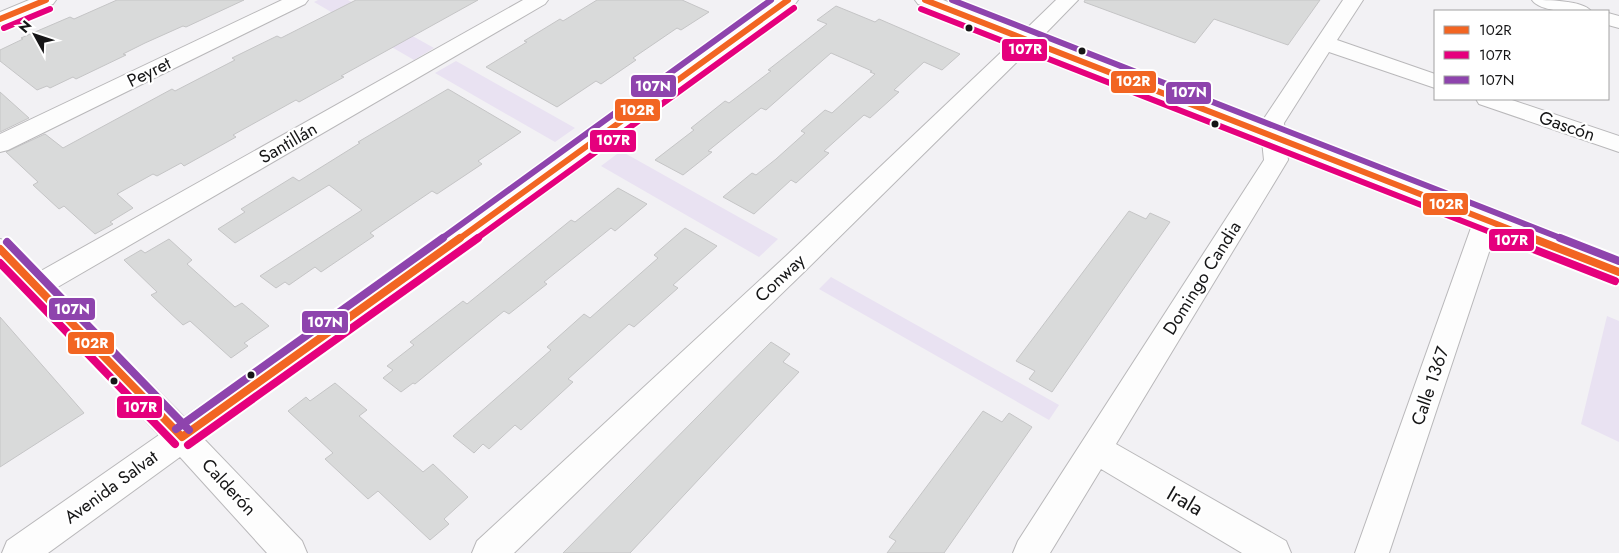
<svg xmlns="http://www.w3.org/2000/svg" width="1619" height="553" viewBox="0 0 1619 553" font-family="Jost,sans-serif">
<style>
.green{fill:#e9e2f2}
.building{fill:#d9dada;stroke:#c5c5c6}
.lines{fill:none;stroke-linecap:round;stroke-linejoin:round}
.minor-casing{stroke:#b9b8ba;stroke-width:2}
.minor{fill:#fdfdfd;fill-rule:evenodd}
.bus-1-far1-casing{stroke:#fff;stroke-width:9}
.bus-1-casing{stroke:#fff;stroke-width:12}
.bus-2-far1-casing{stroke:#fff;stroke-width:9}
.bus-2-casing{stroke:#fff;stroke-width:12}
.bus-3-far1-casing{stroke:#fff;stroke-width:9}
.bus-3-casing{stroke:#fff;stroke-width:12}
.bus-1-far1{stroke:#f26522;stroke-width:6}
.bus-1{stroke:#f26522;stroke-width:8}
.bus-2-far1{stroke:#e5007d;stroke-width:6}
.bus-2{stroke:#e5007d;stroke-width:8}
.bus-3-far1{stroke:#8e44ad;stroke-width:6}
.bus-3{stroke:#8e44ad;stroke-width:8}
.bus-dot{fill:#161617;stroke:#fff;stroke-width:2}
.labels{text-anchor:middle;dominant-baseline:central;stroke-width:4.5;stroke-linejoin:round;paint-order:stroke}
.street-label{font-size:18px;fill:#161617;stroke:#fff}
.near-street-label{font-size:21px;fill:#161617;stroke:#fff}
.line-badge{stroke:#fff;stroke-width:2}
.badge-label{font-size:14px;text-anchor:middle;font-weight:bold;fill:#fff}
</style>
<rect width="100%" height="100%" fill="#f2f1f4"/>
<path class="green" d="M318,0H348L434,48L414,60L314,2Z
M456,61L575,128L555,142L435,73Z
M621,151L778,239L759,257L601,166Z
M831,277L1059,405L1049,420L819,289Z
M1607,316L1619,321V442L1581,424Z"/>
<path class="building" d="M117,0H244L186,27L183,26L145,43L123,54L126,55L76,79L73,77L50,88L47,86L37,90L0,61V50L23,39L21,38L70,17L74,19Z
M356,0H478L341,76L344,77L299,102L296,100L233,135L236,137L184,166L181,163L157,176L153,174L117,194L133,208L110,222L113,224L95,234L64,206L59,209L33,185L38,182L6,152L45,134L63,148L172,89L175,91L235,60L232,58L277,36L281,38Z
M597,0H682L709,12L681,30L677,28L633,58L636,60L601,84L596,81L557,107L486,67L527,42L524,41L560,19L563,21Z
M1085,0H1320L1288,45L1214,19L1195,43L1084,2Z
M836,6L875,22L879,19L960,54L942,70L924,62L894,90L899,92L870,118L864,115L824,151L829,153L796,183L791,180L754,214L723,197L752,173L756,175L776,159L805,133L801,131L825,110L832,113L875,74L870,72L872,71L831,53L766,110L761,108L708,151L712,152L683,175L655,160L694,130L691,128L725,101L729,103L771,71L768,70L827,24L817,20Z
M448,89L521,132L478,161L482,164L437,194L432,191L370,233L374,236L321,272L315,267L289,285L285,282L276,288L260,276L362,210L329,185L235,243L218,229L245,212L241,209L293,177L299,181L360,143L358,142Z
M0,92L29,118L0,132Z
M618,188L647,204L615,231L611,228L544,282L547,284L509,314L504,311L415,384L413,383L401,392L383,378L393,370L387,366L414,345L410,342L463,301L467,304L571,220L575,222Z
M1129,211L1146,219L1150,213L1170,222L1052,392L1029,379L1035,371L1016,361Z
M685,228L717,246L673,285L678,288L634,327L629,324L568,379L573,382L521,430L515,425L489,449L483,444L474,453L453,436L551,350L547,347L584,314L590,318L658,258L654,255Z
M169,239L192,260L187,264L235,307L242,303L269,326L244,343L248,346L231,358L190,321L183,325L151,295L157,292L124,260L141,250L145,253Z
M0,317L84,413L0,467Z
M771,342L790,354L783,362L799,372L630,553H563Z
M335,383L367,410L359,416L423,472L433,464L468,497L444,519L449,524L430,540L378,491L368,499L325,459L333,453L288,411L306,397L310,401Z
M983,411L1002,422L1009,413L1032,427L944,553H887L896,541L889,537Z"/>
<g class="lines">
<g class="minor-casing">
<path id="minor" d="M29,0H56L53,4L0,25V12Z
M282,0H308L305,4L8,150L0,152V134Z
M523,0H548L545,4L56,288L184,417L582,139L775,0H798L795,4L204,439L302,541L307,553H267L180,457L48,553H2L7,541L159,435L0,266V239L9,242L39,272Z
M915,0H943L1024,31L1056,0H1078L1041,38L1261,123L1343,0H1363L1337,40L1435,74V88L1329,52L1284,123L1285,132L1619,261V282L1495,234L1389,553H1355L1472,225L1287,151L1288,160L1116,444L1286,541L1291,553H1242L1101,469L1050,553H1013L1018,541L1264,160L1262,141L1030,49L806,270L514,553H472L477,541L786,256L1012,42L918,4Z
M1532,0C1547,0 1582,0 1591,11C1577,12 1541,13 1532,0Z
M1608,13L1619,16V28L1608,25Z
M1476,99H1509L1619,136V152L1479,104Z"/>
</g>
<use href="#minor" class="minor"/>
<g class="bus-1-far1-casing">
<path id="bus-1-far1" d="M925,0L1535,239
M0,19L46,0
M459,239L788,0"/>
</g>
<g class="bus-1-casing">
<path id="bus-1" d="M1532,238L1619,272
M0,249L182,437
M182,437L460,238"/>
</g>
<g class="bus-2-far1-casing">
<path id="bus-2-far1" d="M921,9L1508,239
M4,28L50,9
M476,239L794,8"/>
</g>
<g class="bus-2-casing">
<path id="bus-2" d="M1505,238L1615,281
M0,263L175,444
M188,445L478,238"/>
</g>
<g class="bus-3-far1-casing">
<path id="bus-3-far1" d="M952,0L1563,239
M441,239L771,0"/>
</g>
<g class="bus-3-casing">
<path id="bus-3" d="M1560,238L1619,261
M7,242L189,430
M176,429L443,238"/>
</g>
<use href="#bus-1-far1" class="bus-1-far1"/>
<use href="#bus-1" class="bus-1"/>
<use href="#bus-2-far1" class="bus-2-far1"/>
<use href="#bus-2" class="bus-2"/>
<use href="#bus-3-far1" class="bus-3-far1"/>
<use href="#bus-3" class="bus-3"/>
</g>
<g class="bus-dot">
<circle cx="969" cy="28" r="4.5"/>
<circle cx="1082" cy="51" r="4.5"/>
<circle cx="1215" cy="124" r="4.5"/>
<circle cx="251" cy="375" r="4.5"/>
<circle cx="114" cy="381" r="4.5"/>
</g>
<g class="labels">
<g class="street-label">
<text transform="translate(149 72) rotate(-26)">Peyret</text>
<text transform="translate(1567 126) rotate(19)">Gascón</text>
<text transform="translate(288 143) rotate(-30)">Santillán</text>
<text transform="translate(780 278) rotate(-43)">Conway</text>
<text transform="translate(1202 278) rotate(-58)">Domingo Candia</text>
<text transform="translate(1430 386) rotate(-71)">Calle 1367</text>
<text transform="translate(111 487) rotate(-36)">Avenida Salvat</text>
<text transform="translate(229 487) rotate(47)">Calderón</text>
</g>
<g class="near-street-label">
<text transform="translate(1185 501) rotate(30)">Irala</text>
</g>
</g>
<g class="line-badge">
<rect x="1001" y="38" width="47" height="24" rx="5" fill="#e5007d"/>
<rect x="1110" y="70" width="47" height="24" rx="5" fill="#f26522"/>
<rect x="630" y="74" width="47" height="24" rx="5" fill="#8e44ad"/>
<rect x="1165" y="81" width="47" height="24" rx="5" fill="#8e44ad"/>
<rect x="614" y="98" width="47" height="24" rx="5" fill="#f26522"/>
<rect x="589" y="129" width="48" height="24" rx="5" fill="#e5007d"/>
<rect x="1422" y="192" width="47" height="24" rx="5" fill="#f26522"/>
<rect x="1488" y="228" width="47" height="24" rx="5" fill="#e5007d"/>
<rect x="48" y="297" width="48" height="24" rx="5" fill="#8e44ad"/>
<rect x="301" y="310" width="48" height="24" rx="5" fill="#8e44ad"/>
<rect x="67" y="331" width="48" height="24" rx="5" fill="#f26522"/>
<rect x="116" y="395" width="47" height="24" rx="5" fill="#e5007d"/>
</g>
<g class="badge-label">
<text x="1025" y="54">107R</text>
<text x="1133" y="86">102R</text>
<text x="653" y="91">107N</text>
<text x="1189" y="97">107N</text>
<text x="637" y="115">102R</text>
<text x="613" y="145">107R</text>
<text x="1446" y="209">102R</text>
<text x="1511" y="245">107R</text>
<text x="72" y="314">107N</text>
<text x="325" y="327">107N</text>
<text x="91" y="348">102R</text>
<text x="140" y="412">107R</text>
</g>
<rect x="1434" y="10" width="175" height="90" fill="#ffffff" stroke="#a2a2a2"/>
<rect x="1444" y="26" width="25" height="8" fill="#f26522" stroke="#a2a2a2"/>
<text x="1479" y="35" font-size="15" fill="#161617">102R</text>
<rect x="1444" y="51" width="25" height="8" fill="#e5007d" stroke="#a2a2a2"/>
<text x="1479" y="60" font-size="15" fill="#161617">107R</text>
<rect x="1444" y="76" width="25" height="8" fill="#8e44ad" stroke="#a2a2a2"/>
<text x="1479" y="85" font-size="15" fill="#161617">107N</text>
<g transform="translate(35 35) rotate(310)" stroke="#ffffff" stroke-width="4" paint-order="stroke">
<path d="M0-4L9 19L0 12L-9 19Z" fill="#161617"/>
<text y="-8" font-size="14" font-weight="bold" text-anchor="middle" fill="#161617">N</text>
</g>
</svg>
